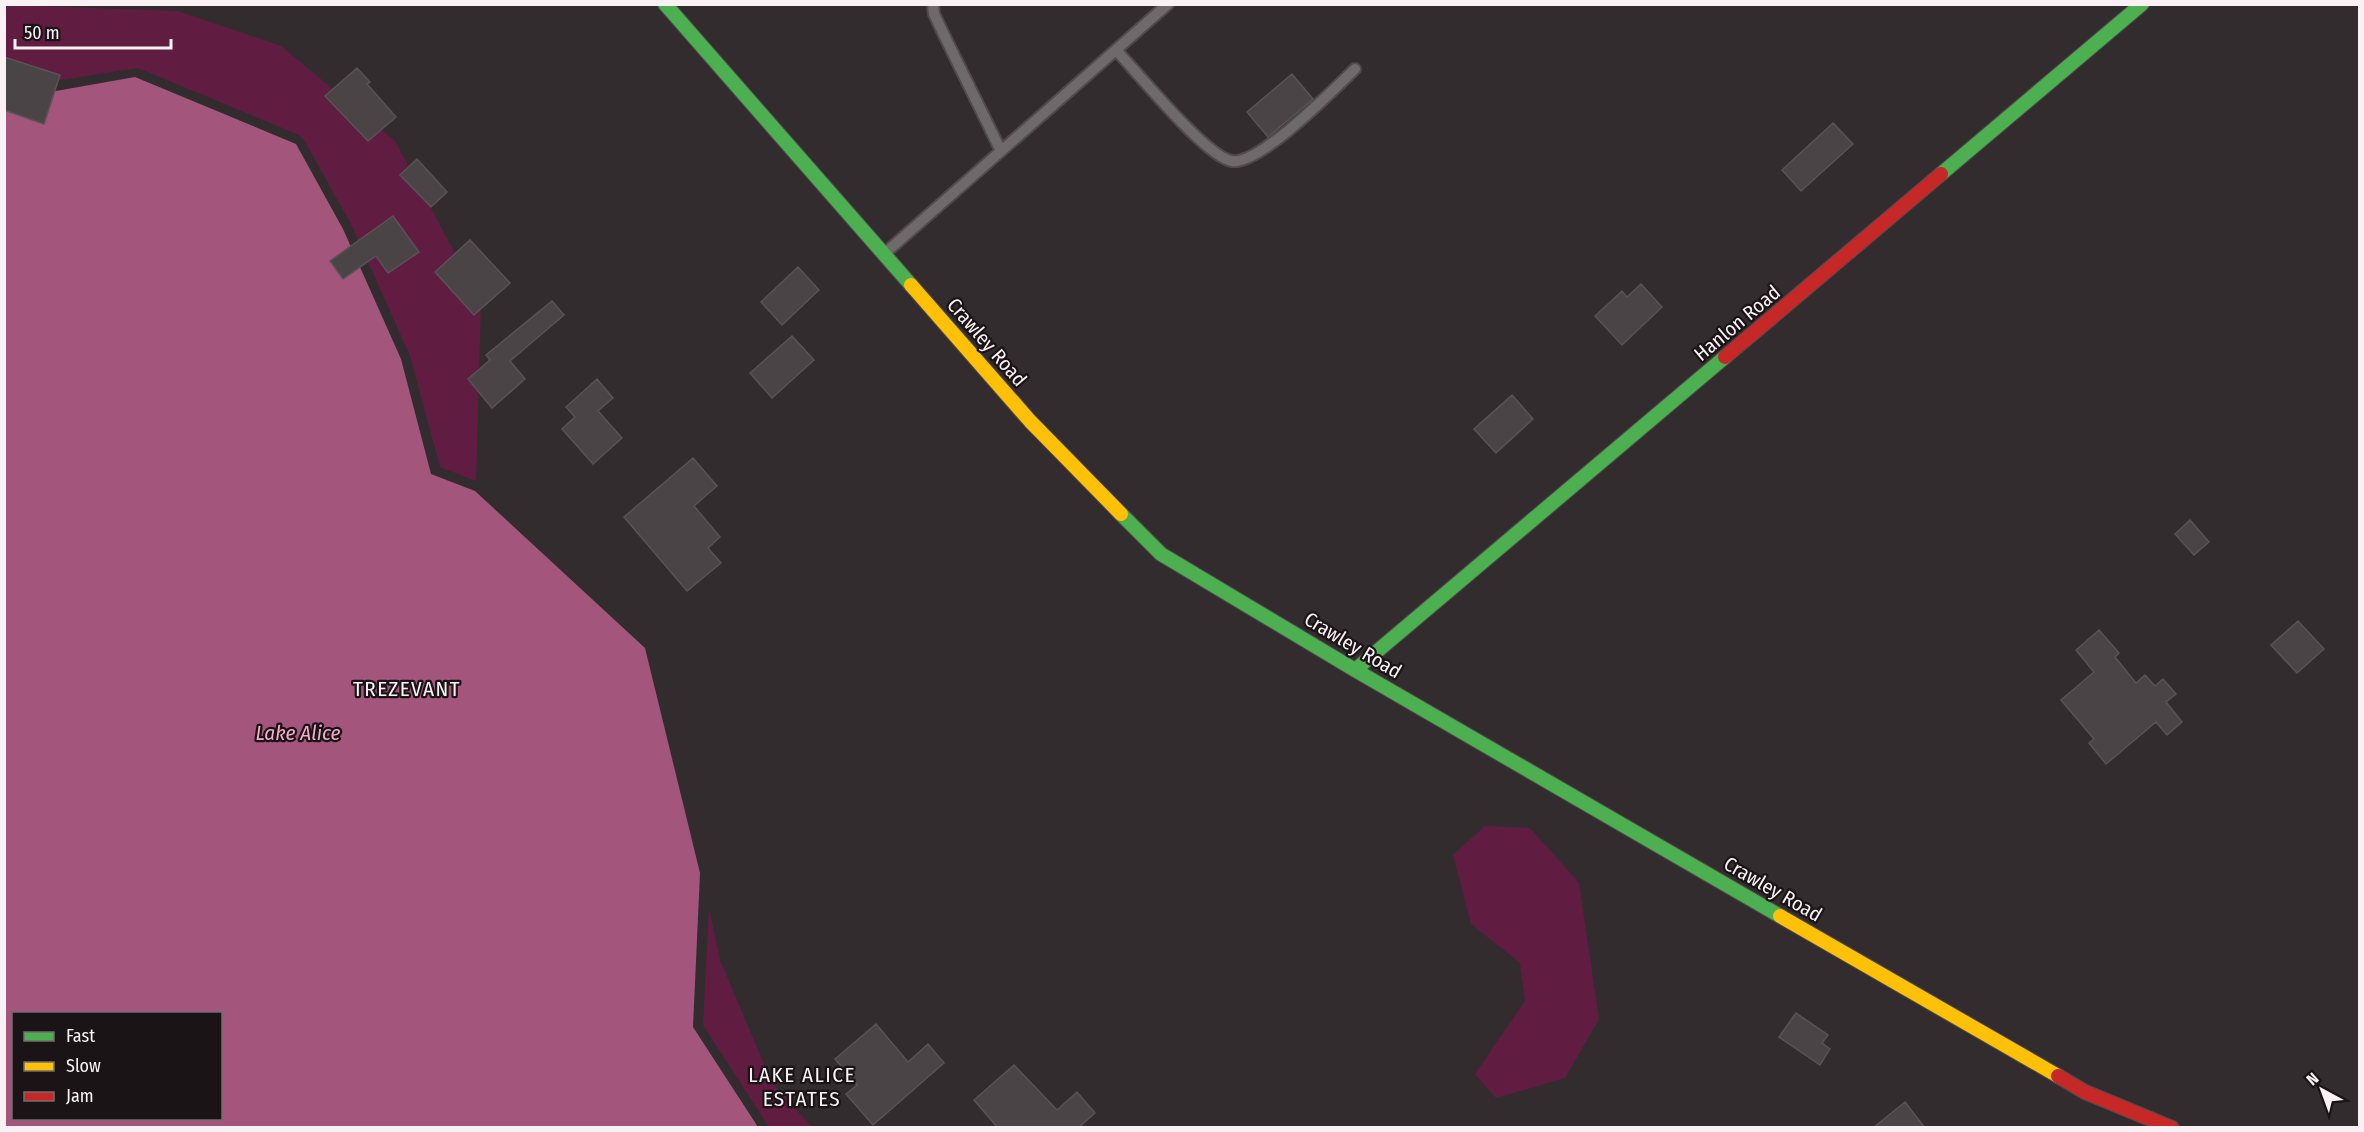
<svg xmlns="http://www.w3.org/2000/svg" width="2364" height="1132" viewBox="0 0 2364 1132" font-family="'Fira Sans Condensed',sans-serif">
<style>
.green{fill:#611c42}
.water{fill:#a4557b;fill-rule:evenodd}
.building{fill:#4a4447;stroke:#595356;stroke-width:1.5}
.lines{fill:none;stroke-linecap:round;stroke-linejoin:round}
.lane-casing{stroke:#504a4c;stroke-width:14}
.fast-casing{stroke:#504a4c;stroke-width:16}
.slow-casing{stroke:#504a4c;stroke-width:16}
.jam-casing{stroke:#504a4c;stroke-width:16}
.lane{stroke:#6e696b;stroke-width:10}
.fast{stroke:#4caf50;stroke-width:14}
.slow{stroke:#ffc107;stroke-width:14}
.jam{stroke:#c62828;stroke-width:14}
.labels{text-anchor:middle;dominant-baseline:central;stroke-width:4.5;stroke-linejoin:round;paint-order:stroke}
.street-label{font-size:20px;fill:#faf1f4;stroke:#1a1416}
.neighbourhood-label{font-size:21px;letter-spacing:1.5px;fill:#faf1f4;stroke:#1a1416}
.water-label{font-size:21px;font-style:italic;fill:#f2abcb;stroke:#1a1416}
</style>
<rect width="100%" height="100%" fill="#332c2f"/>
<path class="green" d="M5,5L178,11L281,46L395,141L481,302L476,481L440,467L410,356L352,226L304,140L299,135L138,68L5,89Z
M1485,826L1530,828L1579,883L1599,1019L1565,1078L1496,1098L1475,1074L1525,1001L1520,963L1471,924L1453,855Z
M709,908L720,960L772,1083L812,1127H769L703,1025Z"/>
<path class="water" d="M135,77L296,144L343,229L401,359L431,474L475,491L645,648L700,873L693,1027L758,1127L5,1128V100ZM14,1014H220V1118H14Z"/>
<path class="building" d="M4,57L60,75L44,124L4,110Z
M357,68L370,82L367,84L396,117L368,141L325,96Z
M1292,74L1313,99L1268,137L1247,112Z
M1833,123L1853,144L1801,191L1782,170Z
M417,159L447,192L431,207L400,175Z
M393,216L419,252L388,273L376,256L343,279L330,261Z
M470,240L510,283L474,315L435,272Z
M798,267L819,290L782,325L761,302Z
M1641,284L1662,307L1622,345L1595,316L1622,291L1627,297Z
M552,301L564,315L510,361L525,379L492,408L468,379L490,360L486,355Z
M792,336L814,360L772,398L750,373Z
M597,379L613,398L598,411L622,438L593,464L562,429L575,417L566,407Z
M1512,395L1533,419L1496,453L1474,429Z
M693,458L717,486L694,506L720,537L708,548L721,563L687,591L624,517Z
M2190,520L2209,542L2194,555L2175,534Z
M2298,621L2324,649L2297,673L2271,645Z
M2099,630L2119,653L2115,657L2136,683L2145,675L2155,686L2163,679L2176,694L2166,702L2182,722L2167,735L2156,722L2106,764L2089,743L2094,739L2061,700L2094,672L2076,650Z
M1796,1013L1828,1035L1822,1043L1830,1049L1820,1065L1779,1037Z
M876,1024L908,1062L928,1044L944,1063L873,1125L846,1094L857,1085L835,1059Z
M1014,1065L1057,1110L1077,1092L1095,1113L1078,1128H998L974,1100Z
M1905,1102L1925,1128H1873Z"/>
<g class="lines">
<g class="lane-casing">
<path id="lane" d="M933,4L934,14L946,39L1001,151
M1116,50C1137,72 1206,157 1232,161C1260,165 1334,89 1355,69
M884,254L1168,4"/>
</g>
<g class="fast-casing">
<path id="fast" d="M665,4L911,285
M1941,174L2142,4
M1121,514L1161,554L1355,670L1780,916
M1355,670L1725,357"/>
</g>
<g class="slow-casing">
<path id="slow" d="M911,285L1030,421L1121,514
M1780,916L2058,1076"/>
</g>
<g class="jam-casing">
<path id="jam" d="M1725,357L1941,174
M2058,1076L2085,1092L2172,1128"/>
</g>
<use href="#lane" class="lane"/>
<use href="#fast" class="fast"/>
<use href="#slow" class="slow"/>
<use href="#jam" class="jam"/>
</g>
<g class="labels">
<g class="street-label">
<text transform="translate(1737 323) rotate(-40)">Hanlon Road</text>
<text transform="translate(987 342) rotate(49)">Crawley Road</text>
<text transform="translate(1353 645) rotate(31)">Crawley Road</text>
<text transform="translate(1773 889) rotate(30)">Crawley Road</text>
</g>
<g class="neighbourhood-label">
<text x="407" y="689">TREZEVANT</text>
<text x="802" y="1075">LAKE ALICE<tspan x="802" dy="24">ESTATES</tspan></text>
</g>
<g class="water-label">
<text x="298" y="733">Lake Alice</text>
</g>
</g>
<rect width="2364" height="1132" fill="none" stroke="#faf1f4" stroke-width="12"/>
<rect x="12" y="1012" width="210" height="108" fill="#1a1416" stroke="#746c6f" stroke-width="1.5"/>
<rect x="24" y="1032" width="30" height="9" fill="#4caf50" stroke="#746c6f" stroke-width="1.5"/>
<text x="66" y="1042" font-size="18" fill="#faf1f4">Fast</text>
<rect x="24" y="1062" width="30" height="9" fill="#ffc107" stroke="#746c6f" stroke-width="1.5"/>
<text x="66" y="1072" font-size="18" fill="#faf1f4">Slow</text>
<rect x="24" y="1092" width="30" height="9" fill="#c62828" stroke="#746c6f" stroke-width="1.5"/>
<text x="66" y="1102" font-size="18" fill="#faf1f4">Jam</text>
<g transform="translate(2322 1090) rotate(319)" stroke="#1a1416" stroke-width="4.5" paint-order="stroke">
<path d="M0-4.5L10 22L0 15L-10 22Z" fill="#faf1f4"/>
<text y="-9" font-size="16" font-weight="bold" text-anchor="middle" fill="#faf1f4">N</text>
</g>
<path d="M15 39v9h156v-9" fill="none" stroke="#faf1f4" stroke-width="3"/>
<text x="24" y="39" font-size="18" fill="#faf1f4" stroke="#1a1416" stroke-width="4.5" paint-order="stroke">50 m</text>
</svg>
